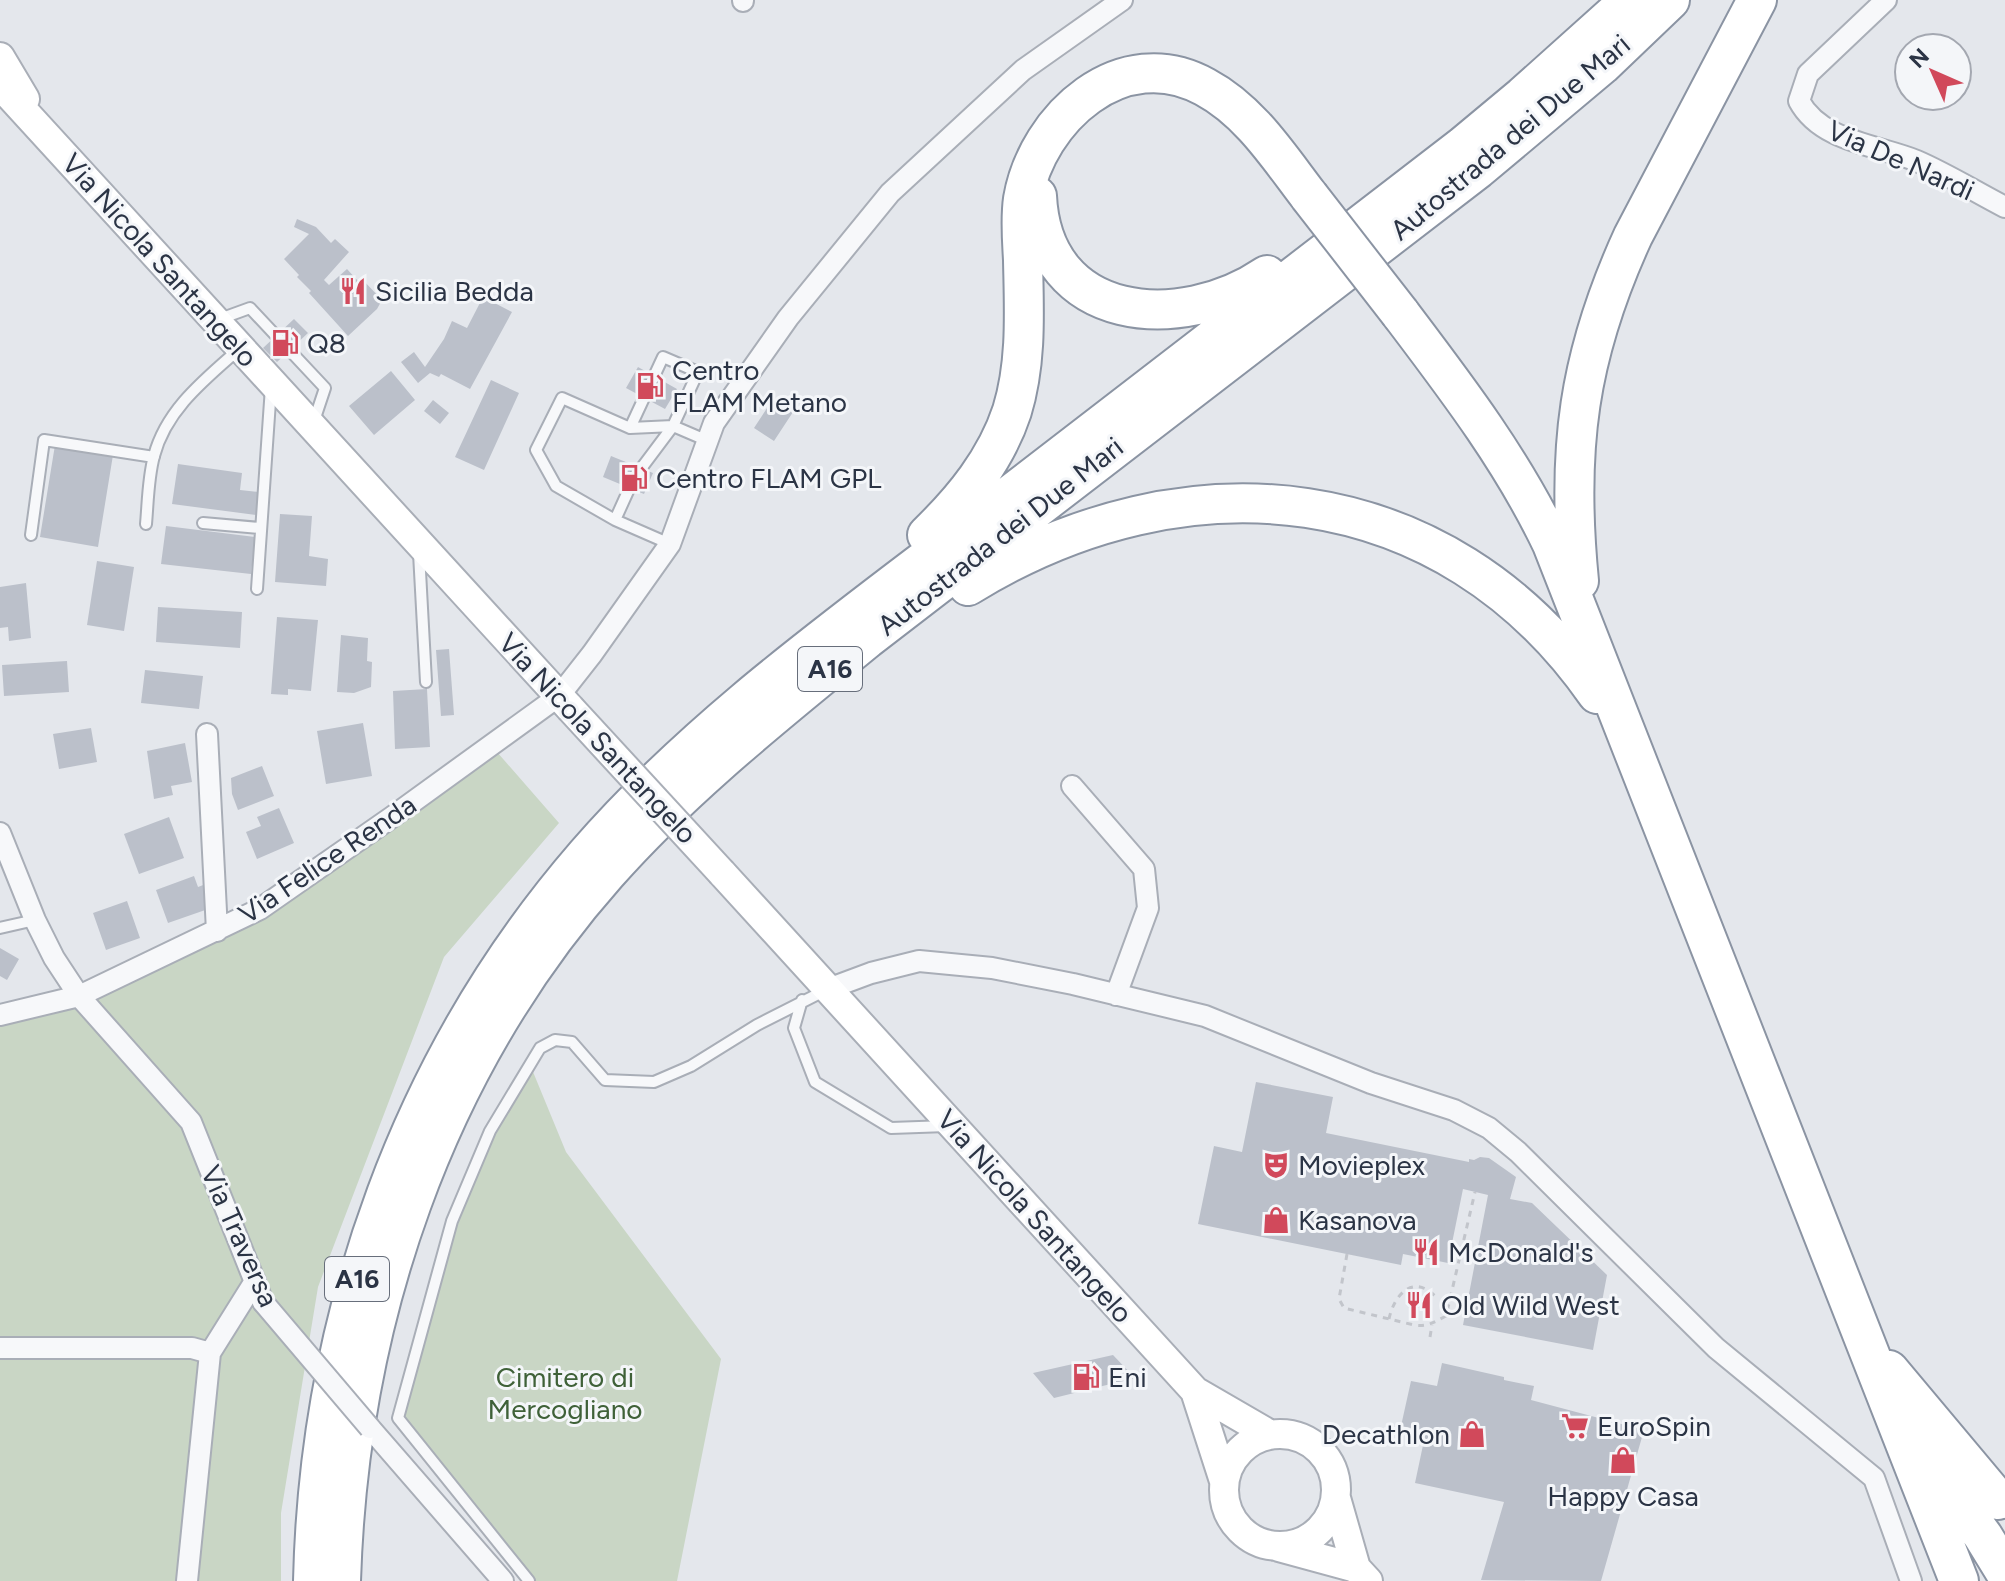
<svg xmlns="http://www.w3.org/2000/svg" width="2005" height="1581" viewBox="0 0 2005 1581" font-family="Figtree,sans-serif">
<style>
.green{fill:#c9d6c5}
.building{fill:#bbc0ca}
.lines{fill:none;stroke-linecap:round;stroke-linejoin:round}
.lane-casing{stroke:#a9aeb7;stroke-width:14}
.street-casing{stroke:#a9aeb7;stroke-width:24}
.secondary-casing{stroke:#a9aeb7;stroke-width:32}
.highway-casing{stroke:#8b94a3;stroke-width:42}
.path{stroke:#c2c5cb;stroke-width:3;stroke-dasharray:6 6;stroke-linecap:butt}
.lane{stroke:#f7f8fa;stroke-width:10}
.street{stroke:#f7f8fa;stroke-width:20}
.secondary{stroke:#fff;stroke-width:28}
.highway{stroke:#fff;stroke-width:38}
.street-bridge-casing{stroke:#a9aeb7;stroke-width:24;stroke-linecap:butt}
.secondary-bridge-casing{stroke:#a9aeb7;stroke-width:32;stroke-linecap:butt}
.highway-bridge-casing{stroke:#8b94a3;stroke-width:42;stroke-linecap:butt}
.street-bridge{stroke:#f7f8fa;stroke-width:20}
.secondary-bridge{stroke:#fff;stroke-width:28}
.highway-bridge{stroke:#fff;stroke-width:38}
.labels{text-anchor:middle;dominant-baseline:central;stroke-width:6;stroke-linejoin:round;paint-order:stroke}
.shield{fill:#f4f6f9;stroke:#676e7b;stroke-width:2}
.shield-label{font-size:26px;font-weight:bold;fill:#2b3445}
.street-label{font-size:28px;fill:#2b3445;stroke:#f4f6f9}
.poi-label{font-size:28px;fill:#2b3445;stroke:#f4f6f9;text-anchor:start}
.park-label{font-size:28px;fill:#3f6138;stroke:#f4f6f9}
</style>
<rect width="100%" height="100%" fill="#e4e7ec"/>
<path class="green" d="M497,752L559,823L444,957L318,1287L281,1513V1581H0V1022L249,924Z
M531,1067L566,1152L721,1359L677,1581H529L398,1418L452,1221L490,1131Z"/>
<path class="building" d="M297,219L316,227L331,243L335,239L349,252L324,280L329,285L347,269L358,281L362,279L382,300L377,309L348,336L309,293L311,291L297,277L299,275L284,259L309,234L294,227Z
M483,297L512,312L470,389L441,374L439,377L430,373L418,383L401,362L414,352L425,367L444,339L452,321L467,328Z
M294,319L308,333L277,362L263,348Z
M638,367L677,389L665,409L626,388Z
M391,371L415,400L374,435L349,406Z
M491,380L519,393L484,470L455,457Z
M773,399L793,412L774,441L754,428Z
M433,400L449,413L440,424L424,411Z
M55,445L113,455L98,547L40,537Z
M611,456L653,473L644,494L603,477Z
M178,464L242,473L240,490L259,492L256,515L172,504Z
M280,514L312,516L309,556L328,559L326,586L275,582Z
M166,526L255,537L251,574L161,564Z
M97,561L134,567L124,631L87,625Z
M26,583L31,638L9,641L8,627L0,628V587Z
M158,607L242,612L240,648L156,642Z
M277,617L318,620L311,691L288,689V695L271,694Z
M341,635L368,638L367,661L372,662L371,687L354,693L337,692Z
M449,649L454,715L441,716L436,650Z
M67,661L69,692L4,696L2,665Z
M145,670L203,676L199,709L141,703Z
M427,689L430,747L395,749L393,691Z
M363,723L372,776L326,784L317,731Z
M91,728L97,762L59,769L53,734Z
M185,743L192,782L171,786L173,795L154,799L147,751Z
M262,766L274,796L238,810L232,794L231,778Z
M279,808L294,843L257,859L246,832L261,826L257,817Z
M169,817L184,858L139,874L124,834Z
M194,876L198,887L211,882V908L168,923L156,890Z
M127,901L140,938L106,950L93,913Z
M0,948L19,959L7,980L0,976Z
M1256,1082L1333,1097L1326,1133L1469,1162V1159L1474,1160L1480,1157L1489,1158L1516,1177L1510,1199L1532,1203L1607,1275L1593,1350L1463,1325L1488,1195L1463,1189L1448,1263L1403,1254L1401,1265L1198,1224L1214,1146L1242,1152Z
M1113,1355L1135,1378L1054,1398L1033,1373Z
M1442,1363L1504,1377V1380L1534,1386L1531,1400L1644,1430L1601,1581L1481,1580L1504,1502L1415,1483L1426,1431L1401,1426L1411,1381L1437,1386Z"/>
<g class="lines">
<g class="lane-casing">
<path id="lane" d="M217,320L250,308L325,388L314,421
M615,520L556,486L536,450L562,398L630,428L663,357L698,372L673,426L630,428
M203,523L260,528
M146,524C148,502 148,478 154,456C166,410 204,380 238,350
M31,535L44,440L154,457
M670,544L615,520L634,478L673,426L708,441
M419,553L426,682
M257,589L271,387
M0,928L35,920
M802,1000L794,1028L815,1082L891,1128L947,1126
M529,1581L398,1418L452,1221L490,1131L540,1048L555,1040L572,1042L605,1080L654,1082L691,1066L757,1025L824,991"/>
</g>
<g class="street-casing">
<path id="street" d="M743,0V1
M1886,0L1808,74L1799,101C1821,142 1878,145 1917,161C1947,174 1976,192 2005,207
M207,734L217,931
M1072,786L1144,869L1148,908L1116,995
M0,833L35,920L54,958L79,996L191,1122L263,1302
M828,989L871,973L919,961L992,968L1073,984L1205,1016L1371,1083L1454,1110L1489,1128L1518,1152L1716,1348L1874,1478L1911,1581
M0,1015L79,996L260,909L392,817L559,696L592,654L670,544L714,423L788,318L890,193L1023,70L1122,0
M0,1348H192L210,1353
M370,1428L503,1581
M187,1581L210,1353L255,1281"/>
</g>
<g class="secondary-casing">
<path id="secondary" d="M0,57L25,99
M0,85L570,708
M722,873L1195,1391L1269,1434
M1195,1391L1224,1481
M1224 1490a56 56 0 1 1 112 0a56 56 0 1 1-112 0Z
M1336,1498L1356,1568L1368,1581
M1279,1547L1356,1568"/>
</g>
<g class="highway-casing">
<path id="highway" d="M1037,196C1043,323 1180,334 1267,275
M1400,313C1456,387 1512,460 1552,544L1959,1581
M927,535C963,500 996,460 1012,411C1027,362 1024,311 1023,260C1022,240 1020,219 1023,199C1037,118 1122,41 1205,87C1250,111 1279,157 1309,196
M1579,581C1566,450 1578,356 1633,236L1757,0
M968,586C1185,452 1445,476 1597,694
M1889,1370L1998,1500
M1926,1459L1983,1536L2005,1572
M313,1581C319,1315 411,1057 586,855C701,722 850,618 989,511C1147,389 1305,267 1463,146L1523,96L1630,0
M341,1581C349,1322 433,1069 607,873C684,786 777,713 867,639L1478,169L1602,65L1670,0"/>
</g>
<path class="path" d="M1347,1254L1339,1299L1344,1308L1414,1325C1428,1327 1434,1322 1446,1316L1475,1192
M1389,1319C1394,1295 1413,1273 1436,1297
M1430,1337L1432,1325"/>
<use href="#lane" class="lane"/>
<use href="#street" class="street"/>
<use href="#secondary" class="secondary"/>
<use href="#highway" class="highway"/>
<g class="street-bridge-casing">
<path id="street-bridge" d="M263,1302L370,1428"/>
</g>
<g class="secondary-bridge-casing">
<path id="secondary-bridge" d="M570,708L722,873"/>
</g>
<g class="highway-bridge-casing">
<path id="highway-bridge" d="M1309,196L1400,313"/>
</g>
<use href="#street-bridge" class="street-bridge"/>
<use href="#secondary-bridge" class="secondary-bridge"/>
<use href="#highway-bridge" class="highway-bridge"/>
</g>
<defs>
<g id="restaurant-bare" transform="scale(2.16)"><path d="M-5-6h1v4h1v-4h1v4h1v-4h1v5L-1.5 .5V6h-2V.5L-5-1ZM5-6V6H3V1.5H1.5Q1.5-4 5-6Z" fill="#d1495b" stroke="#f4f6f9" stroke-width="2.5" paint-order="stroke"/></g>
<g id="fuel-bare" transform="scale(2.16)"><path d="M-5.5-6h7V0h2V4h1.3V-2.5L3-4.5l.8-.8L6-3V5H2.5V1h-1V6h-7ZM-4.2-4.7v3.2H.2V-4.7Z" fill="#d1495b" stroke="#f4f6f9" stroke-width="2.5" paint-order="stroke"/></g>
<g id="theatre-bare" transform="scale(2.16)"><path d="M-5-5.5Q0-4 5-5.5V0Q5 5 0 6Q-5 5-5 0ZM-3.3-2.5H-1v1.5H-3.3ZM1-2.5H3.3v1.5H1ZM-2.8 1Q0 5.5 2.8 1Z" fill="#d1495b" stroke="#f4f6f9" stroke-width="2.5" paint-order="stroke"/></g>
<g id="shop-bare" transform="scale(2.16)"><path d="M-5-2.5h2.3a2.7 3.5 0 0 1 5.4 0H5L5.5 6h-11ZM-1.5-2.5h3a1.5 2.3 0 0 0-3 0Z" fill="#d1495b" stroke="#f4f6f9" stroke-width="2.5" paint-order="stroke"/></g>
<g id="supermarket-bare" transform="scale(2.16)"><path d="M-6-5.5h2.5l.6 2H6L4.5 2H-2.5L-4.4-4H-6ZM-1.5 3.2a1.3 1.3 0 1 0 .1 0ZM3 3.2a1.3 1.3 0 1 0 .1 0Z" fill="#d1495b" stroke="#f4f6f9" stroke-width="2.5" paint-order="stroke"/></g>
</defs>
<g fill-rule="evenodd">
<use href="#restaurant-bare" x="353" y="291"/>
<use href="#fuel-bare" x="285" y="343"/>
<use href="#fuel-bare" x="650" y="386"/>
<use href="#fuel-bare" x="634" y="478"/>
<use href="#theatre-bare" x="1276" y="1165"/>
<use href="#shop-bare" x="1276" y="1220"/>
<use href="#restaurant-bare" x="1426" y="1252"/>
<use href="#restaurant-bare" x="1419" y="1305"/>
<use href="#fuel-bare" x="1086" y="1377"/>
<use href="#supermarket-bare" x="1575" y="1426"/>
<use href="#shop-bare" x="1472" y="1434"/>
<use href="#shop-bare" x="1623" y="1460"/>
</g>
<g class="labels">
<g class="shield">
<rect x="798" y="647" width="64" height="44" rx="6"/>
<rect x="325" y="1257" width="64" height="44" rx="6"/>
</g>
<g class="shield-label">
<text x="830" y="669">A16</text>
<text x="357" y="1279">A16</text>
</g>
<g class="street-label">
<text transform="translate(1510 137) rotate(-40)">Autostrada dei Due Mari</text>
<text transform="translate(1901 160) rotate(24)">Via De Nardi</text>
<text transform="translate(160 260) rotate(48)">Via Nicola Santangelo</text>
<text transform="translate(1000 536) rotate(-38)">Autostrada dei Due Mari</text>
<text transform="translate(598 738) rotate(47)">Via Nicola Santangelo</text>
<text transform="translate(327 859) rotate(-34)">Via Felice Renda</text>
<text transform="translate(1035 1216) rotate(48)">Via Nicola Santangelo</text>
<text transform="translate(240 1236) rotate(66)">Via Traversa</text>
</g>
<g class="poi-label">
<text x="375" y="291">Sicilia Bedda</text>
<text x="307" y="343">Q8</text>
<text x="672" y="370">Centro<tspan x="672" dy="32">FLAM Metano</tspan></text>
<text x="656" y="478">Centro FLAM GPL</text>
<text x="1298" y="1165">Movieplex</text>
<text x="1298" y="1220">Kasanova</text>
<text x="1448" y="1252">McDonald's</text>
<text x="1441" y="1305">Old Wild West</text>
<text x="1108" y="1377">Eni</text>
<text x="1597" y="1426">EuroSpin</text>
<text x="1450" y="1434" text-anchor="end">Decathlon</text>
<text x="1623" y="1496" text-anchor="middle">Happy Casa</text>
</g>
<g class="park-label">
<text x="565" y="1377">Cimitero di<tspan x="565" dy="32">Mercogliano</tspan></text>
</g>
</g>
<g transform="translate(1933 72) rotate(315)"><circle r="38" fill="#f4f6f9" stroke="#a4a8b1" stroke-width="2"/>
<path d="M0-6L14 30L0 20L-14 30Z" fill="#d1495b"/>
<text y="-12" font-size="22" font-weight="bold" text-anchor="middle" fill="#2b3445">N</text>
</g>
</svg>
